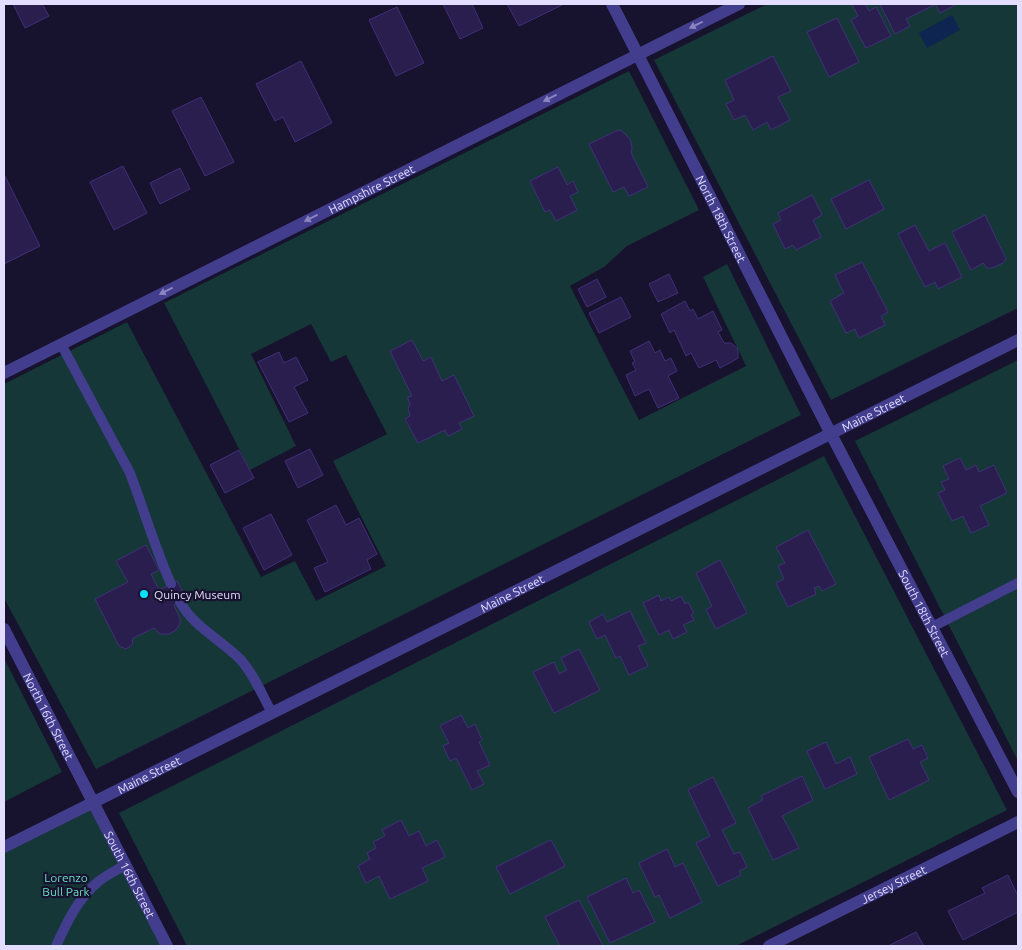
<svg xmlns="http://www.w3.org/2000/svg" width="1022" height="950" viewBox="0 0 1022 950" font-family="Ubuntu,sans-serif">
<style>
.green{fill:#153737}
.water{fill:#0e2451}
.building{fill:#291e4e;stroke:#41307a}
.lines{fill:none;stroke-linecap:round;stroke-linejoin:round}
.service{stroke:#423d8c;stroke-width:10}
.minor{stroke:#423d8c;stroke-width:12}
.tertiary{stroke:#423d8c;stroke-width:12}
.oneway{fill:#8a85c0}
.poi-dot{fill:#0bdffe;stroke:#17122d;stroke-width:2}
.labels{text-anchor:middle;dominant-baseline:central;stroke-width:4.5;stroke-linejoin:round;paint-order:stroke}
.street-label{font-size:12px;fill:#e3deff;stroke:#17122d}
.poi-label{font-size:12px;fill:#e3deff;stroke:#17122d;text-anchor:start}
.park-label{font-size:12px;fill:#68e1c6;stroke:#17122d}
</style>
<rect width="100%" height="100%" fill="#17122d"/>
<path class="green" d="M767,4H1018V308L831,400L654,60Z
M629,71L699,210L627,246L604,267L570,286L639,420L746,366L703,277L727,264L801,415L96,769L4,598V384L127,322L261,577L295,561L316,601L386,566L333,461L387,434L346,355L331,362L311,324L251,354L296,446L250,470L164,303Z
M1018,360V761L855,441Z
M824,456L1007,810L736,946H187L119,813Z
M4,658L62,772L4,802Z
M92,800L167,946H4V845Z"/>
<path class="water" d="M952,15L960,30L927,48L919,33Z"/>
<path class="building" d="M13,4H42L49,16L25,28Z
M443,4H472L483,28L460,39Z
M507,4H564L519,26Z
M852,4H865L869,11L876,7L891,36L866,48L851,20L858,16Z
M880,4H957L940,13L936,4L906,19L910,26L895,34Z
M397,7L424,63L396,76L369,20Z
M837,18L859,62L829,77L807,32Z
M773,56L791,91L778,97L790,120L771,130L767,122L753,130L745,115L734,120L726,104L734,100L725,80Z
M301,61L332,123L295,142L283,117L275,121L256,84Z
M201,97L234,162L205,176L172,111Z
M618,130L622,131L630,139L632,147L631,153L648,187L629,196L624,187L613,192L589,144Z
M123,166L147,213L114,230L90,182Z
M558,167L567,185L573,181L578,192L570,196L577,210L556,221L550,210L545,212L530,181Z
M180,168L190,189L160,204L150,183Z
M4,176H5L40,246L4,264Z
M869,180L884,209L846,229L831,199Z
M812,195L822,215L813,220L821,237L796,250L793,245L785,249L773,224L781,220L778,213Z
M985,215L1006,259L1003,263L992,268H987L983,263L971,270L952,232Z
M915,225L929,251L945,243L962,277L938,289L935,282L925,287L898,234Z
M862,262L888,312L881,316L885,325L859,338L855,329L846,333L830,301L844,293L835,275Z
M669,274L678,293L658,302L649,284Z
M597,279L606,297L587,307L578,289Z
M621,297L631,317L599,333L589,313Z
M685,301L690,311L693,309L698,319L713,311L722,330L718,332L724,343H731L737,348L738,352V358L735,360L720,368L716,360L699,368L691,353L686,356L674,330L670,333L661,314Z
M412,340L423,361L431,357L442,381L454,375L474,416L459,423L462,429L448,436L445,430L418,443L405,419L410,416L408,408L410,405L408,399V397L412,396L390,351Z
M649,341L655,353L660,350L665,361L671,358L677,371L668,376L679,398L658,408L649,389L635,396L626,375L636,370L632,363L635,362L630,351Z
M279,352L284,363L296,357L308,380L294,387L308,413L289,422L258,362Z
M310,449L323,475L298,488L285,461Z
M239,450L254,478L225,493L210,465Z
M960,458L966,470L976,465L979,472L994,465L1007,493L980,506L989,525L971,533L963,516L952,521L938,493L945,490L941,482L949,479L943,466Z
M336,505L346,525L359,518L377,554L367,560L371,569L325,592L314,568L328,562L307,520Z
M271,514L292,555L264,570L243,528Z
M808,530L836,584L822,591L819,586L814,588L816,594L788,607L776,583L784,579L778,566L785,563L776,547Z
M146,545L159,570L151,574L159,590L177,581L186,599L174,605L180,619V623L176,630L169,634H160L154,628L133,638L132,645L126,649L119,646L95,599L128,582L116,561Z
M720,560L747,613L716,629L706,610L712,606L696,573Z
M659,595L661,601L669,597L671,601L681,596L685,604L688,602L694,613L691,615L694,620L683,625L687,632L673,639L669,630L659,635L643,603Z
M630,611L646,643L638,646L648,666L629,675L620,656L616,658L605,635L597,639L589,622L603,614L607,622Z
M579,649L600,690L554,713L533,672L554,662L559,674L567,670L561,658Z
M461,715L468,728L475,724L482,740L479,742L490,765L477,771L484,784L472,790L456,758L450,761L443,746L449,743L440,726Z
M908,739L913,749L922,745L928,758L920,762L929,780L889,800L869,757Z
M826,742L836,764L850,757L857,774L825,789L807,751Z
M802,776L813,800L782,816L799,848L773,860L748,808L763,800L761,796Z
M713,777L736,823L722,830L734,854L740,852L747,867L739,871L741,875L718,886L696,843L710,836L688,790Z
M401,820L409,836L419,831L426,846L437,840L445,857L422,868L428,881L390,899L379,876L366,883L358,866L370,859L367,853L376,848L373,842L385,836L382,830Z
M551,840L565,866L510,894L496,867Z
M667,849L675,867L683,863L702,902L670,918L659,895L655,897L639,863Z
M1008,875L1018,896V912L963,940L948,911L985,893L982,888Z
M626,878L633,893L639,890L655,922L610,943L587,897Z
M579,900L603,946H560L545,917Z
M916,932L924,946H888Z"/>
<g class="lines">
<path class="service" d="M61,344L130,473C144,510 155,548 171,584
M180,602C194,627 220,639 240,659C254,674 262,695 272,713
M932,627L1018,583
M56,946C67,922 78,898 99,881C107,875 117,870 125,865"/>
<g class="minor">
<path id="s1" d="M4,373L739,4"/>
<path id="s2" d="M831,434L1018,792"/>
<path id="s3" d="M4,629L167,946"/>
<path id="s4" d="M769,946L1018,822"/>
</g>
<g class="tertiary">
<path id="s5" d="M612,4L831,434"/>
<path id="s6" d="M4,847L1018,340"/>
</g>
</g>
<defs><path id="oneway-solid" d="M-6-.8H1V-3.2L6.5 0L1 3.2V.8H-6Z" transform="scale(1.25)"/></defs>
<g class="oneway">
<use href="#oneway-solid" transform="translate(696 25) rotate(154)"/>
<use href="#oneway-solid" transform="translate(550 98) rotate(153)"/>
<use href="#oneway-solid" transform="translate(311 218) rotate(153)"/>
<use href="#oneway-solid" transform="translate(166 291) rotate(153)"/>
</g>
<circle class="poi-dot" cx="144" cy="594" r="5"/>
<g class="labels">
<g class="street-label">
<text stroke="none"><textPath href="#s1" startOffset="411">Hampshire Street</textPath></text>
<text stroke="none"><textPath href="#s5" startOffset="241">North 18th Street</textPath></text>
<text stroke="none"><textPath href="#s6" startOffset="972">Maine Street</textPath></text>
<text stroke="none"><textPath href="#s6" startOffset="568">Maine Street</textPath></text>
<text stroke="none"><textPath href="#s2" startOffset="202">South 18th Street</textPath></text>
<text stroke="none"><textPath href="#s3" startOffset="98">North 16th Street</textPath></text>
<text stroke="none"><textPath href="#s6" startOffset="162">Maine Street</textPath></text>
<text stroke="none"><textPath href="#s3" startOffset="276">South 16th Street</textPath></text>
<text stroke="none"><textPath href="#s4" startOffset="139">Jersey Street</textPath></text>
</g>
<g class="poi-label">
<text x="154" y="594">Quincy Museum</text>
</g>
<g class="park-label">
<text x="66" y="877">Lorenzo<tspan x="66" dy="14">Bull Park</tspan></text>
</g>
</g>
<rect width="1022" height="950" fill="none" stroke="#e3deff" stroke-width="10"/>
</svg>
